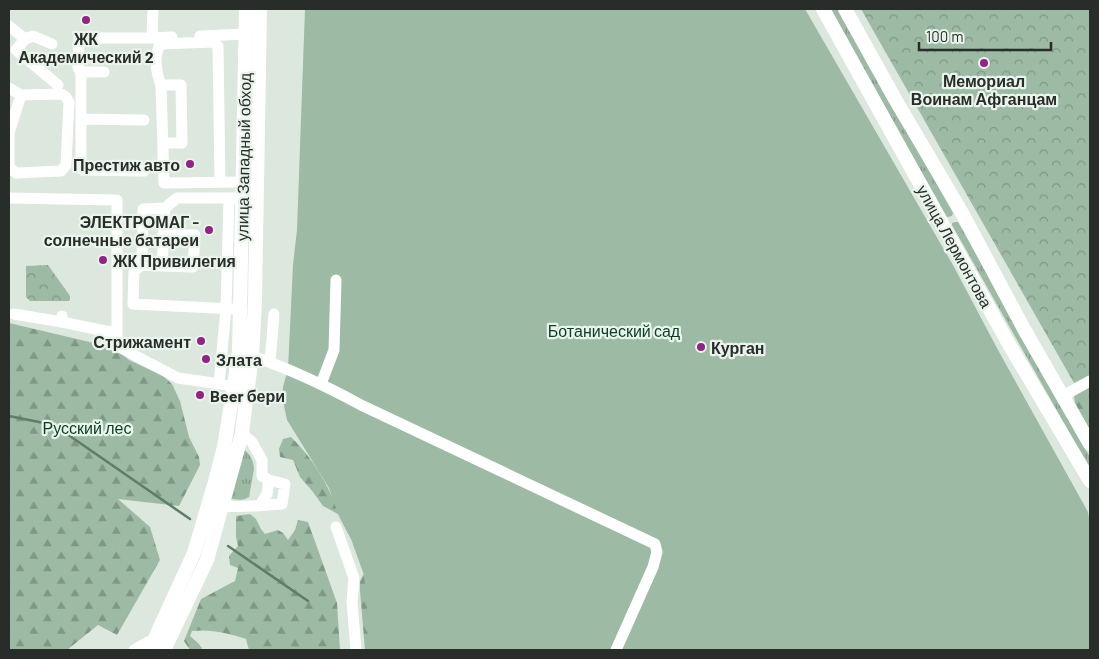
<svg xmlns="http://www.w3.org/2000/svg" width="1099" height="659" viewBox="0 0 1099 659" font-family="Barlow,sans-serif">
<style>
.grass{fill:url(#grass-tufts)}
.forest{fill:url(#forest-firs)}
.park{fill:url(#park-crowns)}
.garden{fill:#9cbaa4}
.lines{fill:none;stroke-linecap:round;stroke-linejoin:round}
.stream{stroke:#5e7e67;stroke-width:2.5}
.minor{stroke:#fff;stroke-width:11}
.major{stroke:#fff;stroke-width:14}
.poi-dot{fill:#922485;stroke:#e9f4ec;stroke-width:2}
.labels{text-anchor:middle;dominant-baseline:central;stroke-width:4.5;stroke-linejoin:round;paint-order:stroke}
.poi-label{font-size:16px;font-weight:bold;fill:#292d2a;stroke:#e9f4ec;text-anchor:start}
.street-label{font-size:16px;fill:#292d2a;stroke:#e9f4ec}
.park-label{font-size:16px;fill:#073f20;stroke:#e9f4ec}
</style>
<defs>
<pattern id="grass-tufts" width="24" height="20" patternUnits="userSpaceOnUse" patternTransform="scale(1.25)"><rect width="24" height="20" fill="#9cbaa4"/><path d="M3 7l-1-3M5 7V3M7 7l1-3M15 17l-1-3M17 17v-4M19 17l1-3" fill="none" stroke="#7f9886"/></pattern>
<pattern id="forest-firs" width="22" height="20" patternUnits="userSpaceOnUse" patternTransform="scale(1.25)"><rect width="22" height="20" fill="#9cbaa4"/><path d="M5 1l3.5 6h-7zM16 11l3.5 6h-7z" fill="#7f9886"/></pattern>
<pattern id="park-crowns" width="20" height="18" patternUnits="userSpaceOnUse" patternTransform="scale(1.25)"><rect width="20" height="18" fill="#9cbaa4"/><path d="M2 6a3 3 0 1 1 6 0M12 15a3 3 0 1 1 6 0" fill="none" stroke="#7f9886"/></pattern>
</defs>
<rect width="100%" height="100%" fill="#dce7de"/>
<path class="grass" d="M830,9H838L953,213L952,216L947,217Z
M955,222H958L1090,457V469L952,225V223Z
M243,449C249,452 254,461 254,469L249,497C242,501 237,500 229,498Z"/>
<path class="forest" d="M9,323L115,348L129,360L163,376L172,384L180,401L189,437L199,457L200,465L179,506L118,499L150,527L160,560L117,635L98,625L67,650H9Z
M1090,385V430L1075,403L1074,396Z
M291,437C322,467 334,500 351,539L338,514L323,506L313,492L300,477L293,460L280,457L279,449L283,439Z
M250,514L256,519L261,529L265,534L278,530L283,533L288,540L295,530L298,520L308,522L337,603L340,650H249L246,639C228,633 211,629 192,631L190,636L198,643L202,648L200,650H190L184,641L201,599L235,581L238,568L230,565L229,556L238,546L236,537V516Z
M367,568L378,650H365L360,591V581Z"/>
<path class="park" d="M861,9H1090V375L1074,383Z
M48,265L70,296V299L69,301H30L26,297V266Z"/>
<path class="garden" d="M305,9H805L954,267L998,350L1088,512L1090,524V650H370L368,618L364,575L351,539L338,514L329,488L287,420L282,396L283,387L288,369L293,265L297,230Z"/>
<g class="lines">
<path class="stream" d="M9,416L54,425L190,519
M228,546L308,601"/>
<path class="minor" d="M9,26L25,39L16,50L58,85
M200,36L246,34
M152,38L153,9
M25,39L33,36L52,44
M81,72H104
M161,85H181L182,143H163
M9,88L21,95L61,94L66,97L69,102L66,165L61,171L16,173L9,167V133L21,95
M81,119L144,120
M144,171L83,170L81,168V72L78,68L79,38H152L172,37
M220,182L218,46L212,42L161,44C153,54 156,73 161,85L164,183L243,182
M9,198L117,200V332
M163,234L195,235L193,267L162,266L165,208L177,198H243
M142,265L134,271L133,304L234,309
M162,266L142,265L143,209L165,208
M14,314L62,322
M62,316V322L105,331L117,332V346L178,378L234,386
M252,356C290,369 326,386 361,405L655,544L657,552L653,567L616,650
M270,362L274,314
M219,384L226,308L229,198
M321,384L334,350L336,280
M1063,396L1090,381
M260,505L267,494L269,480
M222,506C242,508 262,505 282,504L285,484L269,480L262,476V460L252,442L242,433
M336,527L354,578L352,602L356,650
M134,650L155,638"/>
<path class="major" d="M823,9L1010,346L1090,481
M845,9L895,99L962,213L1024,329L1090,444
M148,650L155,638L194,553L214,485L224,447L234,386L239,351L240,309L246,9
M164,650L207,560L236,456L242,433L245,409L252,356L255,302L260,9"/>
</g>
<g class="poi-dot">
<circle cx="86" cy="20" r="5"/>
<circle cx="984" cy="63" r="5"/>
<circle cx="190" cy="164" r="5"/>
<circle cx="209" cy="230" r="5"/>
<circle cx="103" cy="260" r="5"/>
<circle cx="201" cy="341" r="5"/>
<circle cx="701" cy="347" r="5"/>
<circle cx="206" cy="359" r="5"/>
<circle cx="200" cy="395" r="5"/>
</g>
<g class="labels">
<g class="poi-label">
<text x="86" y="38" text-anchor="middle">ЖК<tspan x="86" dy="18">Академический 2</tspan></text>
<text x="984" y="80" text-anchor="middle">Мемориал<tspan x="984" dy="18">Воинам Афганцам</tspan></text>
<text x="180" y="164" text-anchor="end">Престиж авто</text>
<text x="199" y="221" text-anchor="end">ЭЛЕКТРОМАГ -<tspan x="199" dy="18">солнечные батареи</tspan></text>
<text x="113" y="260">ЖК Привилегия</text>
<text x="191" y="341" text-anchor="end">Стрижамент</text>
<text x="711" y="347">Курган</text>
<text x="216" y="359">Злата</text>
<text x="210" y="395">Beer бери</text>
</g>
<g class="street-label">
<text transform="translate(243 157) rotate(-89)">улица Западный обход</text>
<text transform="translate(955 246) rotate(61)">улица Лермонтова</text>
</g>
<g class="park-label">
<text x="614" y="330">Ботанический сад</text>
<text x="87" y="427">Русский лес</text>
</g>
</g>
<rect width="1099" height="659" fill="none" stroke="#292d2a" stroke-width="20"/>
<path d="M919 42v8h132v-8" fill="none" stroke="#292d2a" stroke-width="2.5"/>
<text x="926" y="42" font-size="15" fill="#292d2a" stroke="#e9f4ec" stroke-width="4" paint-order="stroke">100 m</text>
</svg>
